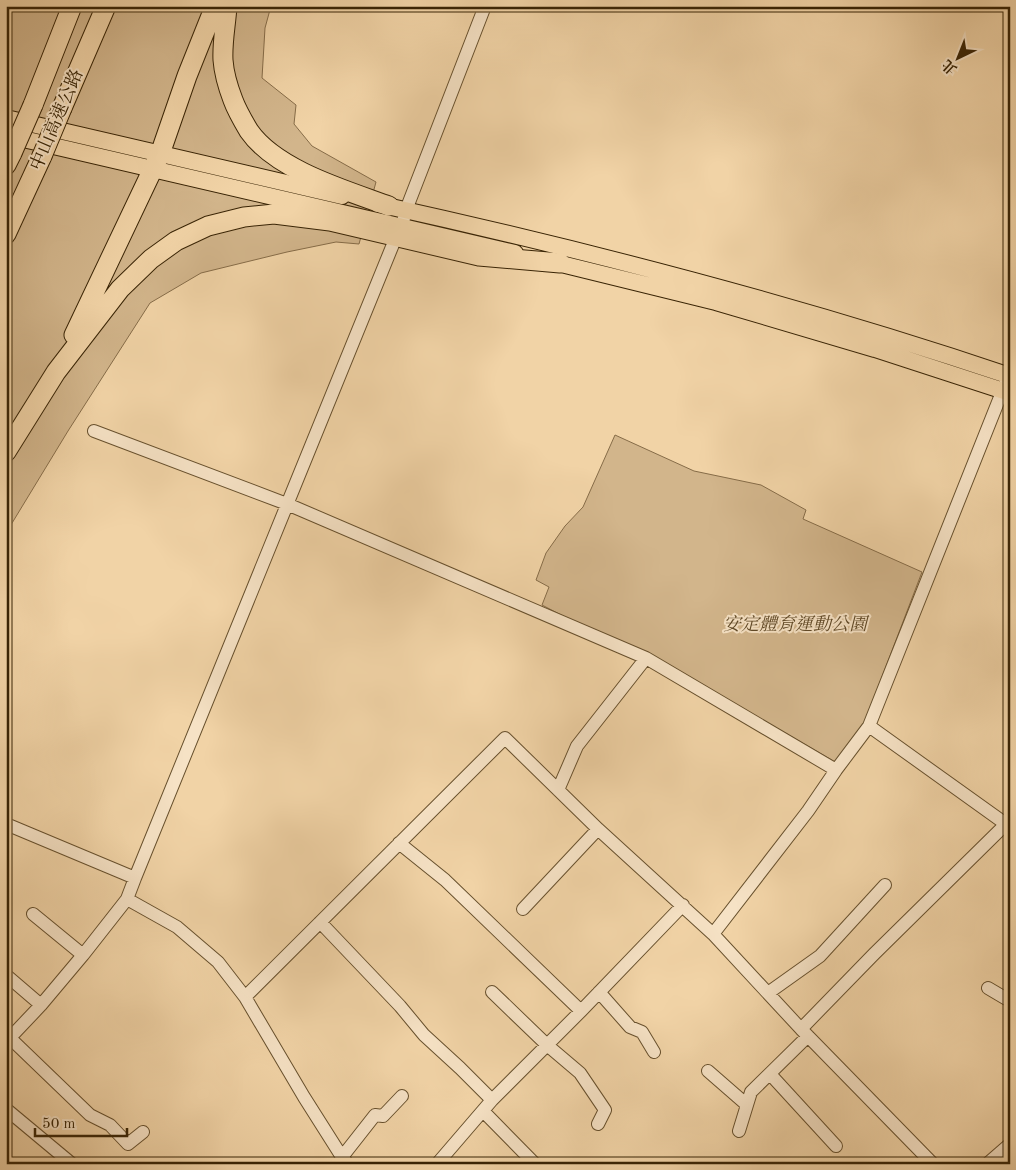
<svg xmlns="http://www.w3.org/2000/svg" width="1016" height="1170" viewBox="0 0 1016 1170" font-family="'Old Standard TT','Noto Serif TC',serif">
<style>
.green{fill:#d2b58b;stroke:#866c48}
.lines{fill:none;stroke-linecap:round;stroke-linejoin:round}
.minor-casing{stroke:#67502d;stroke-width:14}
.major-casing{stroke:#392405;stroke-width:18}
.highway-casing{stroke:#392405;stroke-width:21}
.minor{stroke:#f6e2c5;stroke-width:12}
.major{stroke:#f1d3a6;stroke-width:16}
.highway{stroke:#f1d3a6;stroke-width:19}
.highway-bridge-casing{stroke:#392405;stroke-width:21;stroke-linecap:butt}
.highway-bridge{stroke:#f1d3a6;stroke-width:19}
.labels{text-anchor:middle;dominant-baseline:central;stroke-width:4;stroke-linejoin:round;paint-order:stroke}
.street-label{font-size:18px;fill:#392405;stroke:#f6e2c5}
.park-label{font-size:18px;font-style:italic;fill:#5f4826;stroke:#f6e2c5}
</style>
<rect width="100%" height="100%" fill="#f1d3a6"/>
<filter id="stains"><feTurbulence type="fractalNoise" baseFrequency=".004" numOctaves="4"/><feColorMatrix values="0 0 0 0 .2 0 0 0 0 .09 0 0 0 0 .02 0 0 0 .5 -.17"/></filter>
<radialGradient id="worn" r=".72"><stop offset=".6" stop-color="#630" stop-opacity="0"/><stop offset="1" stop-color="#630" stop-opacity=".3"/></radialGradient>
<path class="green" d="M6,6H271L265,28L262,78L296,105L294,124L312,146L376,182L359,244L336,242L287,252L201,273L150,303L68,431L6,533Z
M615,435L694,471L761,485L806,510L803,519L922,572L864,724L837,763L761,719L542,605L549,587L536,580L546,553L565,526L583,507Z"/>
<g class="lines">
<g class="minor-casing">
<path id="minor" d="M94,431L287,504L646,658L836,770
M869,726L1010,827
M558,790L577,746L646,658
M6,824L135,878
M399,843L445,880L581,1011
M127,899L177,927L218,962L245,997L304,1097L342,1157L348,1164
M523,909L598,829
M33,914L83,955
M320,922L400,1006L424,1035L460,1068L492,1100
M713,934L808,811L836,770L869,726L1006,382
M6,975L41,1005
M988,988L1010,1001
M492,992L547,1045L580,1073L605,1110L598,1124
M599,992L630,1027L642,1032L654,1052
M768,993L820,956L885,885
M245,997L505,738L598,829L713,934L801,1029L933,1164
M801,1029L874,954L1006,824
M10,1038L90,1115L110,1125L128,1144L143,1132
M6,1042L41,1005L83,955L127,899L135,878L396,237L402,226L406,210L485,6
M708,1071L747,1105
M770,1074L836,1146
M6,1109L72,1164
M483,1111L535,1164
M739,1131L751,1092L808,1036
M342,1157L375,1115L383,1116L402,1096
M437,1164L492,1100L581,1011L683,905
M987,1164L1010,1144"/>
</g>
<g class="major-casing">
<path id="major" d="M6,118L342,196
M6,135L515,253
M378,204C591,251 803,306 1010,376
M549,261L716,302L875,349L1010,393"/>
</g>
<g class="highway-casing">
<path id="highway" d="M227,6C226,24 222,42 223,60C224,74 228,87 233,100C237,111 243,121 249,131C276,170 345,190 389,206
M33,105L72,6
M62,108L106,6
M6,165L12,153
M6,234L42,156
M74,335L160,154L187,76L215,6
M6,452L56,372L120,289L151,259L176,241L208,226L244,217L274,214L330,221L479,256L560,263"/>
</g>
<use href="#minor" class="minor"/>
<use href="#major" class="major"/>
<use href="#highway" class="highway"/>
<g class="highway-bridge-casing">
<path id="highway-bridge" d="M12,153L33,105
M42,156L62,108"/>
</g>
<use href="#highway-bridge" class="highway-bridge"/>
</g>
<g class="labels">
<g class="street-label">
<text transform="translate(57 120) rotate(-67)">中山高速公路</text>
</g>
<g class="park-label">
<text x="795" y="625">安定體育運動公園</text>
</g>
</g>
<rect width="1016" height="1170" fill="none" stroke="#f1d3a6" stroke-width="25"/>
<rect x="8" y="8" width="1001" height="1155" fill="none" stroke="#392405" stroke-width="2.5"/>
<rect x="12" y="12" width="991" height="1145" fill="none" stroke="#392405"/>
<g transform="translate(958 58) rotate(223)" stroke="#f6e2c5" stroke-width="4" paint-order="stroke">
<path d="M0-4L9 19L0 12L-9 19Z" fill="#392405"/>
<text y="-8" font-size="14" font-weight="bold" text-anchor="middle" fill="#392405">北</text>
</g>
<path d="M35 1128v8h92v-8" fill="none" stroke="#392405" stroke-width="2.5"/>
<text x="42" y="1128" font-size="15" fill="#392405" stroke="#f6e2c5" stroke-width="4" paint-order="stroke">50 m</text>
<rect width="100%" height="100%" filter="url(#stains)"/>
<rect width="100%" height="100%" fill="url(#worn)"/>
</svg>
